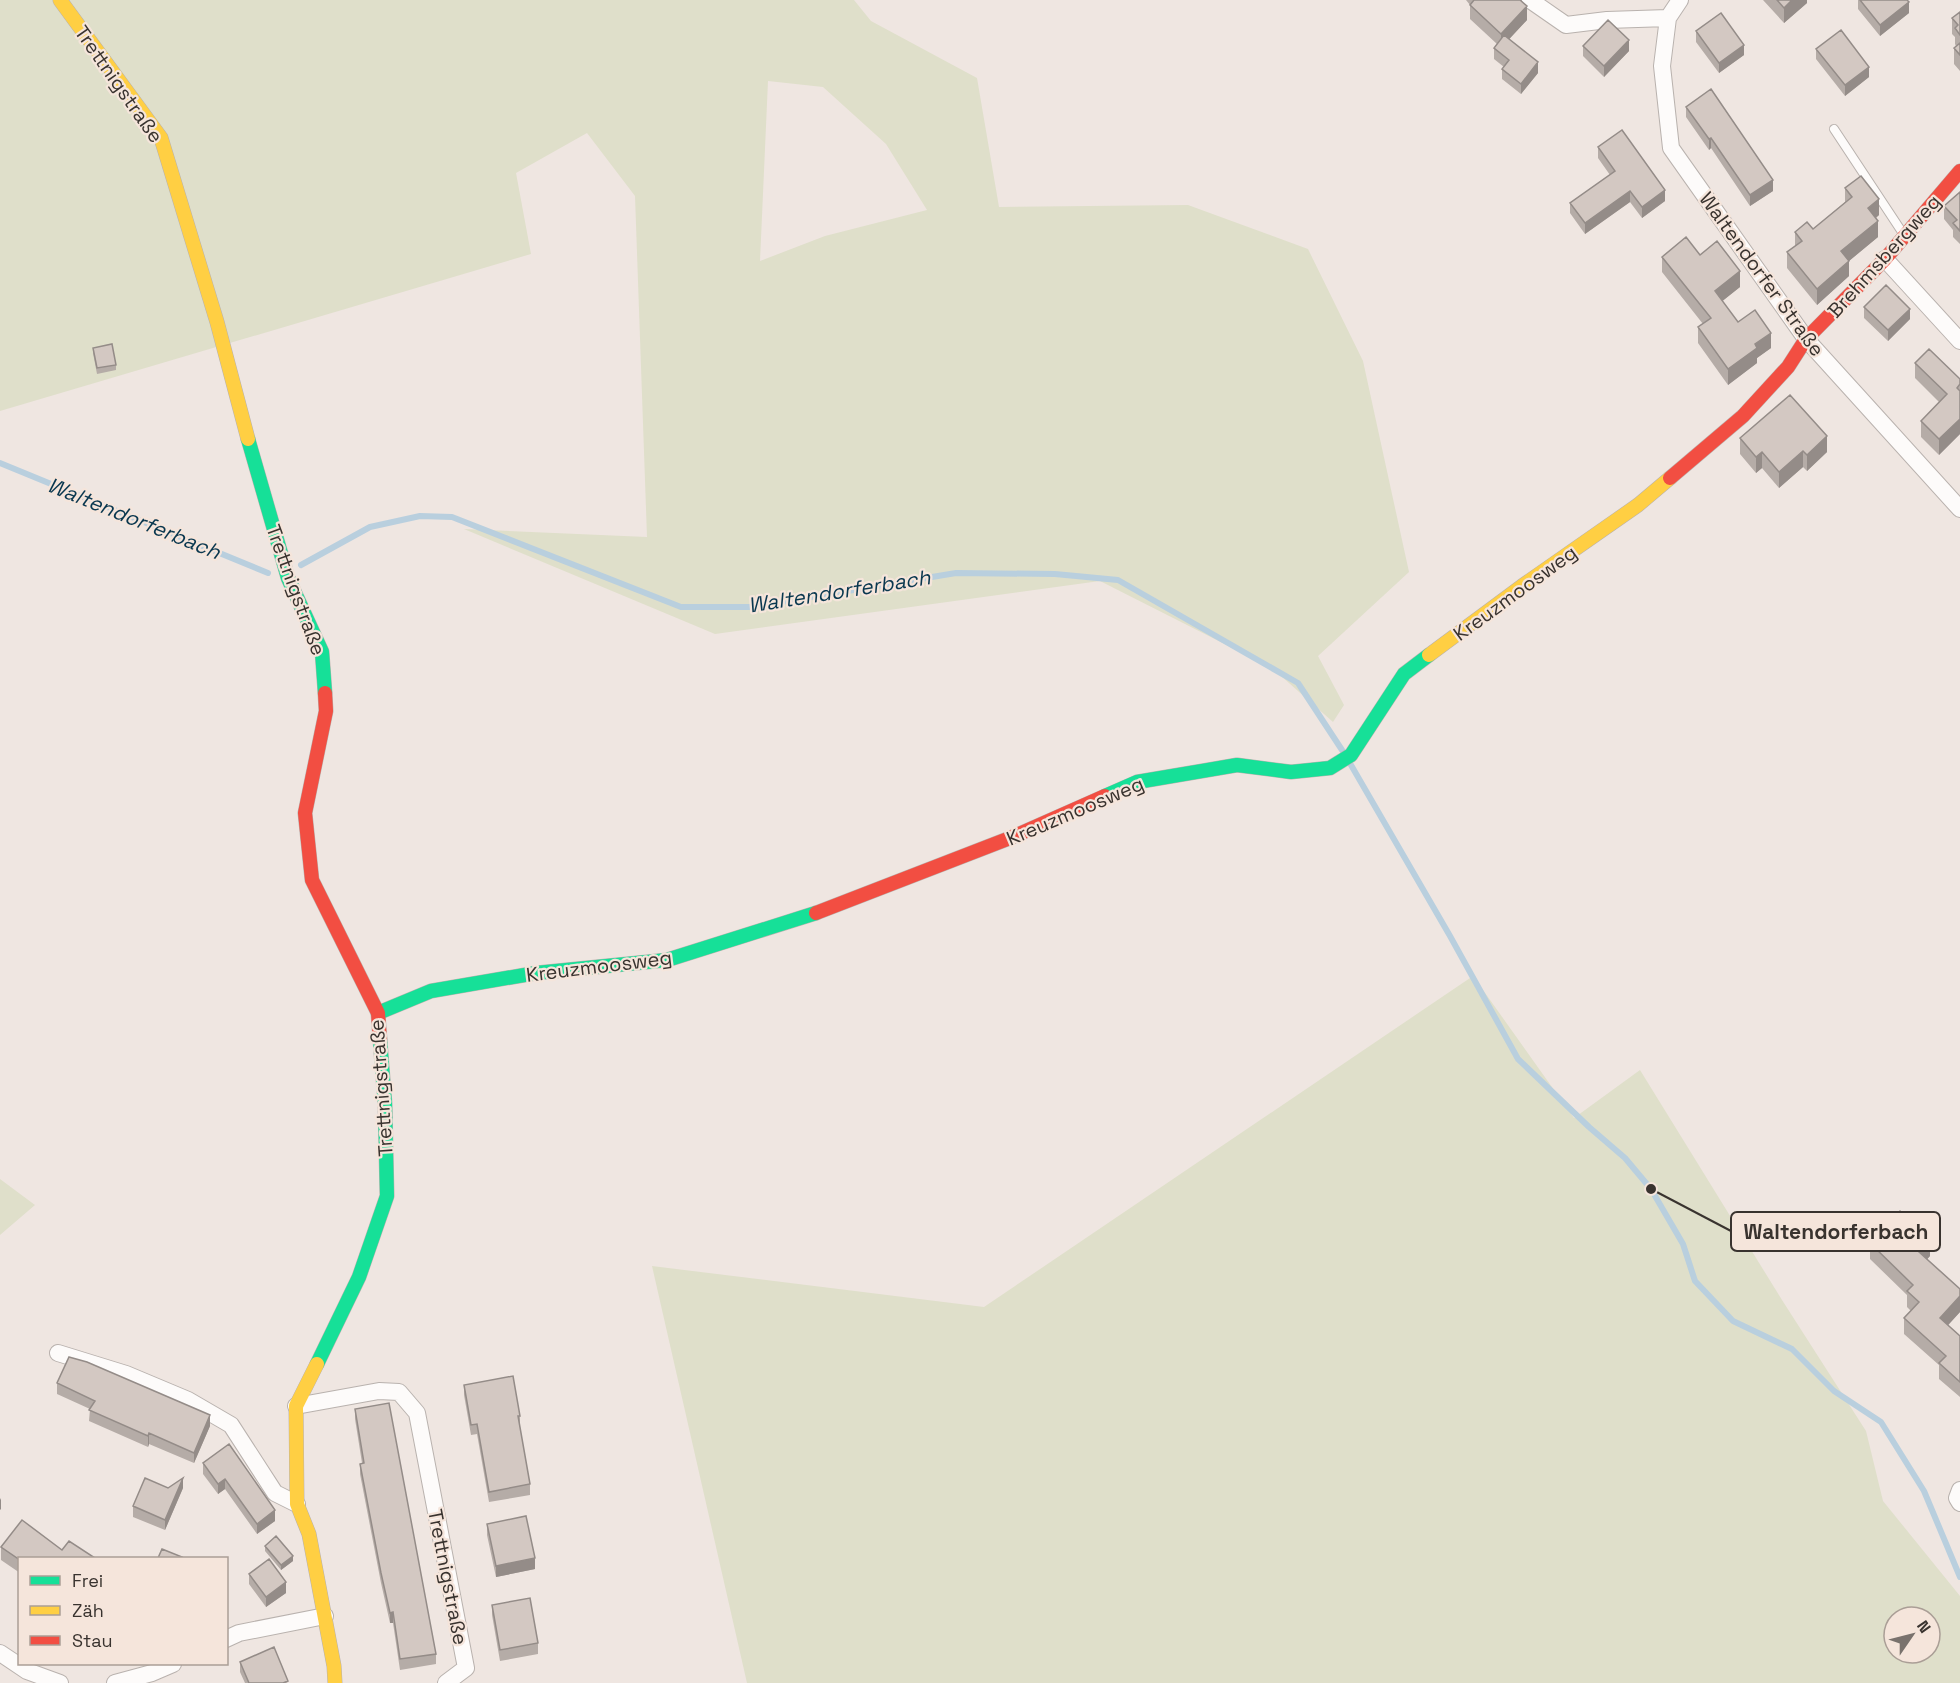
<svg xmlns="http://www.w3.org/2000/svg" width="1960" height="1683" viewBox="0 0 1960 1683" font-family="'Space Grotesk',sans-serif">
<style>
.green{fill:#dfdfca;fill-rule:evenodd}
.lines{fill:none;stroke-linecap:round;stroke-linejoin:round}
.stream{stroke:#b9cfde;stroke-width:6}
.lane-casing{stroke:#b9b2ae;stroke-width:10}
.street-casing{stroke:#b9b2ae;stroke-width:18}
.fast-casing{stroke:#b9b2ae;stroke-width:15}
.slow-casing{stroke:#b9b2ae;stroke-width:15}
.jam-casing{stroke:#b9b2ae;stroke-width:15}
.lane{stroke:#fdfbfa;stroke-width:8}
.street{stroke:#fdfbfa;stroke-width:16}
.fast{stroke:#16e098;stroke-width:14}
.slow{stroke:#ffcf43;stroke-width:14}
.jam{stroke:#f24e42;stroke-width:14}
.wall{fill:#b5aca7}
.shaded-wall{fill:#948c88}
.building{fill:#d3c8c2;stroke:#948c88;stroke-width:1.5}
.labels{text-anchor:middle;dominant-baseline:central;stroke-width:4.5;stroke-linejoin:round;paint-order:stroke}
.street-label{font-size:20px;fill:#39332f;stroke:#f5e5db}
.water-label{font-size:21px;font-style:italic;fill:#09374f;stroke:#f5e5db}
.leader{fill:none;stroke:#39332f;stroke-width:2}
.callout-dot{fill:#39332f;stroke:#f5e5db;stroke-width:2}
.callout{fill:#f5e5db;stroke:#39332f;stroke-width:2}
.callout-label{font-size:21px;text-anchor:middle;font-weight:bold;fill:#39332f}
</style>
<rect width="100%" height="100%" fill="#efe6e1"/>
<path class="green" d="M0,0H854L871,21L977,78L999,207L1188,205L1308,249L1363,361L1409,572L1318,656L1344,705L1333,722L1272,668L1100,581L715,634L464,529L647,537L635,196L587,133L516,173L531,254L0,411ZM768,81L823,87L886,144L927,210L825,236L760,261Z
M1473,976L1574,1118L1640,1070L1782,1300L1866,1431L1883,1501L1960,1596V1683H747L652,1266L984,1307ZM1894,1617H1930V1653H1894Z
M0,1179L35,1205L0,1235Z"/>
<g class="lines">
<path class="stream" d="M0,463L268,573
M301,565L370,527L420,516L452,517L681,607H751L956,573L1055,574L1118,580L1298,683L1342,750
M1351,765L1450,936L1518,1059L1589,1127L1625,1158L1651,1189L1683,1244L1695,1281L1733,1321L1792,1349L1834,1391L1881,1422L1924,1491L1960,1577"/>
<g class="lane-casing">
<path id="lane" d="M1834,129L1904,235"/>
</g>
<g class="street-casing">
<path id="street" d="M1530,0L1566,25L1607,20L1668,18
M1680,0L1668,18L1662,66L1671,148L1806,339L1960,509
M1885,259L1960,341
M58,1353L126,1374L188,1400L231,1425L275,1493L297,1504
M296,1406L379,1391L399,1392L417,1413L466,1668L446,1683
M1960,1490L1957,1498L1960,1503
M226,1639L239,1633L325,1616
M0,1653L27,1671L60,1683
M115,1683L152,1673L173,1664"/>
</g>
<g class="fast-casing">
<path id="fast" d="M248,439L288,578L322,652L325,693
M1105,796L1137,782L1237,765L1291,772L1330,768L1351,755L1404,674L1429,655
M378,1013L431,991L536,973L667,960L816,913
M317,1364L359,1277L387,1196L385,1104L380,1040"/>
</g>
<g class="slow-casing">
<path id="slow" d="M60,0L161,138L217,322L248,439
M1429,655L1522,586L1638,505L1670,478
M317,1364L296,1406L297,1504L309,1534L334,1666L335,1683"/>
</g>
<g class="jam-casing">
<path id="jam" d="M1670,478L1743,416L1788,367L1806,339L1885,259L1960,171
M325,693L326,711L305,813L312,880L378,1013L380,1040
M816,913L1010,838L1105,796"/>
</g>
<use href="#lane" class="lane"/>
<use href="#street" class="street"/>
<use href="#fast" class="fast"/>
<use href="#slow" class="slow"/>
<use href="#jam" class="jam"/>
</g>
<path class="wall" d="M1466,0H1520L1527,20L1509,39L1538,73L1521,94L1502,79V69L1504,67L1494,59V48L1497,44L1470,19V5Z
M1763,0H1807V3L1784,23Z
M1858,0H1907L1909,13L1880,36L1858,9Z
M1960,12V55L1955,44V37L1952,34V18Z
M1696,31L1744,55L1719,73L1696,42Z
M1583,46L1629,51L1604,77L1583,56Z
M1954,48L1960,55V71L1954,64Z
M1816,49L1869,77L1845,96L1816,59Z
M1686,107L1773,191L1750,206L1711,148L1709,150L1686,117Z
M1598,147L1665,201L1642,218L1630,202L1585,234L1570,213V203L1610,175L1598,158Z
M1845,188L1879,215L1876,218L1878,237L1849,261V276L1817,305L1787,268V252L1795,246V232L1813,229L1845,202Z
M1960,192V244L1953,237V230L1944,219V206Z
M1700,255L1740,287L1722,301L1738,322L1771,348L1757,358V363L1728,385L1698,343V327L1703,324L1662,272V257Z
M1864,307L1910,319L1888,341L1864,318Z
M93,348L116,365V370L97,374L93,353Z
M1915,363L1960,379V434L1939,455L1921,437V421L1939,402L1915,378Z
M1740,438L1827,452L1807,471L1803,467L1779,488L1762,468L1756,473L1740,454Z
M1870,1243L1930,1256L1927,1259L1960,1289V1312L1948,1325L1960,1336V1397L1939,1379V1365L1904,1334V1318L1911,1311L1907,1307V1295L1870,1259Z
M57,1383L210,1426L194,1463L149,1444L148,1447L89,1421L90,1409L57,1394Z
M464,1385L520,1416V1427L530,1484V1495L489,1502L477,1434L471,1435L464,1395Z
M355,1409L436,1654V1664L400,1670L393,1623H390L381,1583L360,1474V1464L362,1463L355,1419Z
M229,1444L275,1521L257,1534L225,1489L218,1494L203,1474V1463Z
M183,1488L165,1530L133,1517V1506Z
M487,1524L535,1569L496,1577L487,1535Z
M265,1546L293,1561L281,1570L265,1551Z
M1,1547L62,1550L20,1558V1573L1,1560Z
M249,1574L286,1593L266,1607L249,1584Z
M492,1605L538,1643V1654L500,1661L492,1615Z
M240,1662L288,1683H245L240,1672Z"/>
<path class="shaded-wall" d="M1792,0H1807V3L1784,23V8Z
M1909,2V13L1880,36V25Z
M1527,6V20L1501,48V34Z
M1629,40V51L1604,77V66Z
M1744,45V55L1719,73V63Z
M1538,62V73L1521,94V84Z
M1869,67V77L1845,96V85Z
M1711,138V148L1709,150V139Z
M1773,180V191L1750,206V195Z
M1665,190V201L1642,218V207Z
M1630,191V202L1585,234V223Z
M1879,199V215L1868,224V208Z
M1878,221V237L1849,261V276L1817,305V289L1841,251Z
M1740,271V287L1715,307V291Z
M1910,309V319L1888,341V330Z
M1771,333V348L1757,358V363L1728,385V369L1755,344Z
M1960,419V434L1939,455V439Z
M1827,436V452L1807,471V455Z
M1803,451V467L1779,488V472Z
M1762,452V468L1756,473V457Z
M1930,1240V1256L1919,1268V1252Z
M1960,1296V1312L1940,1334V1318Z
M210,1415V1426L194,1463V1453Z
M149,1433V1444L148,1447V1436Z
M183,1478V1488L165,1530V1520Z
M225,1479V1489L218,1494V1484Z
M1,1498V1509L0,1510V1500Z
M275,1510V1521L257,1534V1524Z
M293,1556V1561L281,1570V1565Z
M535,1558V1569L496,1577V1566Z
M286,1582V1593L266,1607V1597Z
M393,1612V1623H390V1613Z"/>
<path class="building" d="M1474,0H1520L1527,6L1501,34L1470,5Z
M1777,0H1792L1784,8Z
M1860,0H1907L1909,2L1880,25Z
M1960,12V35L1955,28L1958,25L1952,18Z
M1721,13L1744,45L1719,63L1696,31Z
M1608,20L1629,40L1604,66L1583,46Z
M1841,30L1869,67L1845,85L1816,49Z
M1504,35L1538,62L1521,84L1502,69L1509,60L1494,48Z
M1960,43V55L1954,48Z
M1711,89L1773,180L1750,195L1711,138L1709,139L1686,107Z
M1622,130L1665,190L1642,207L1630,191L1585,223L1570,203L1615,171L1598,147Z
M1861,176L1879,199L1868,208L1878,221L1841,251L1849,261L1817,289L1787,252L1802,241L1795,232L1807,222L1813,229L1852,197L1845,188Z
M1960,192V231L1953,223L1957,220L1944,206Z
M1686,237L1700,255L1717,241L1740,271L1715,291L1738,322L1755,310L1771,333L1755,344L1757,348L1728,369L1698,327L1711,318L1662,257Z
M1886,285L1910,309L1888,330L1864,307Z
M112,344L116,365L97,368L93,348Z
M1929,349L1960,379V384L1957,388L1960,391V419L1939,439L1921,421L1947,394L1915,363Z
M1790,395L1827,436L1807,455L1803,451L1779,472L1762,452L1756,457L1740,438Z
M1900,1211L1930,1240L1919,1252L1960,1289V1296L1940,1318L1960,1336V1382L1939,1363L1946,1356L1904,1318L1919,1302L1907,1291L1913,1285L1870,1243Z
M69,1357L87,1362L210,1415L194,1453L149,1433L148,1436L89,1410L95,1401L57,1383Z
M513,1376L520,1416H518L530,1484L489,1492L477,1424L471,1425L464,1385Z
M389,1403L436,1654L400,1659L393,1612L390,1613L381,1573L360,1464L364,1463L355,1409Z
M229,1444L275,1510L257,1524L225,1479L218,1484L203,1463Z
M145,1478L168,1488L183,1478L165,1520L133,1506Z
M526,1516L535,1558L496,1566L487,1524Z
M22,1520L62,1550L69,1541L95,1558H20V1560L1,1547Z
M276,1536L293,1556L281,1565L265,1546Z
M162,1549L182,1557L181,1558H158Z
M269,1559L286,1582L266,1597L249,1574Z
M530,1598L538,1643L500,1650L492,1605Z
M274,1647L288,1681L283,1683H249L240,1662Z"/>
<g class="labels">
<g class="street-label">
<text transform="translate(119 84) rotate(55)">Trettnigstraße</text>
<text transform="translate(1884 256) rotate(-48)">Brehmsbergweg</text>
<text transform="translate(1762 274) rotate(54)">Waltendorfer Straße</text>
<text transform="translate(296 590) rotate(70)">Trettnigstraße</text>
<text transform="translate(1515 593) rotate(-36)">Kreuzmoosweg</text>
<text transform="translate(1075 811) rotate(-23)">Kreuzmoosweg</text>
<text transform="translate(599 966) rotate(-7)">Kreuzmoosweg</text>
<text transform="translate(381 1088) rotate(-94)">Trettnigstraße</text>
<text transform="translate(448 1577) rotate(79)">Trettnigstraße</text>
</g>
<g class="water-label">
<text transform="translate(134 518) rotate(22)">Waltendorferbach</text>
<text transform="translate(839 591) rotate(-9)">Waltendorferbach</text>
</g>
</g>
<path class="leader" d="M1651 1189L1731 1231"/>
<circle class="callout-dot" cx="1651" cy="1189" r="6"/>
<rect class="callout" x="1731" y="1212" width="209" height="39" rx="6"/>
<g class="callout-label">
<text x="1836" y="1239">Waltendorferbach</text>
</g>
<rect x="18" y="1557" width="210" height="108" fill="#f5e5db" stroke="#aa9e96" stroke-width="1.5"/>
<rect x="30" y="1576" width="30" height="9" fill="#16e098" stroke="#aa9e96" stroke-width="1.5"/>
<text x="72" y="1587" font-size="18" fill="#39332f">Frei</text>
<rect x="30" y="1606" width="30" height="9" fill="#ffcf43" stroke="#aa9e96" stroke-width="1.5"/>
<text x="72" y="1617" font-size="18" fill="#39332f">Zäh</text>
<rect x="30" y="1636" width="30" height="9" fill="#f24e42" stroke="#aa9e96" stroke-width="1.5"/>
<text x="72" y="1647" font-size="18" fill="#39332f">Stau</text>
<g transform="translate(1912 1635) rotate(55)"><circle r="28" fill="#f5e5db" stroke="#aa9e96" stroke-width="1.5"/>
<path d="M0-4.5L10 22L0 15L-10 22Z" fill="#79726d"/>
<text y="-9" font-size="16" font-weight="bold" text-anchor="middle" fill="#39332f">N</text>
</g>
</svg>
